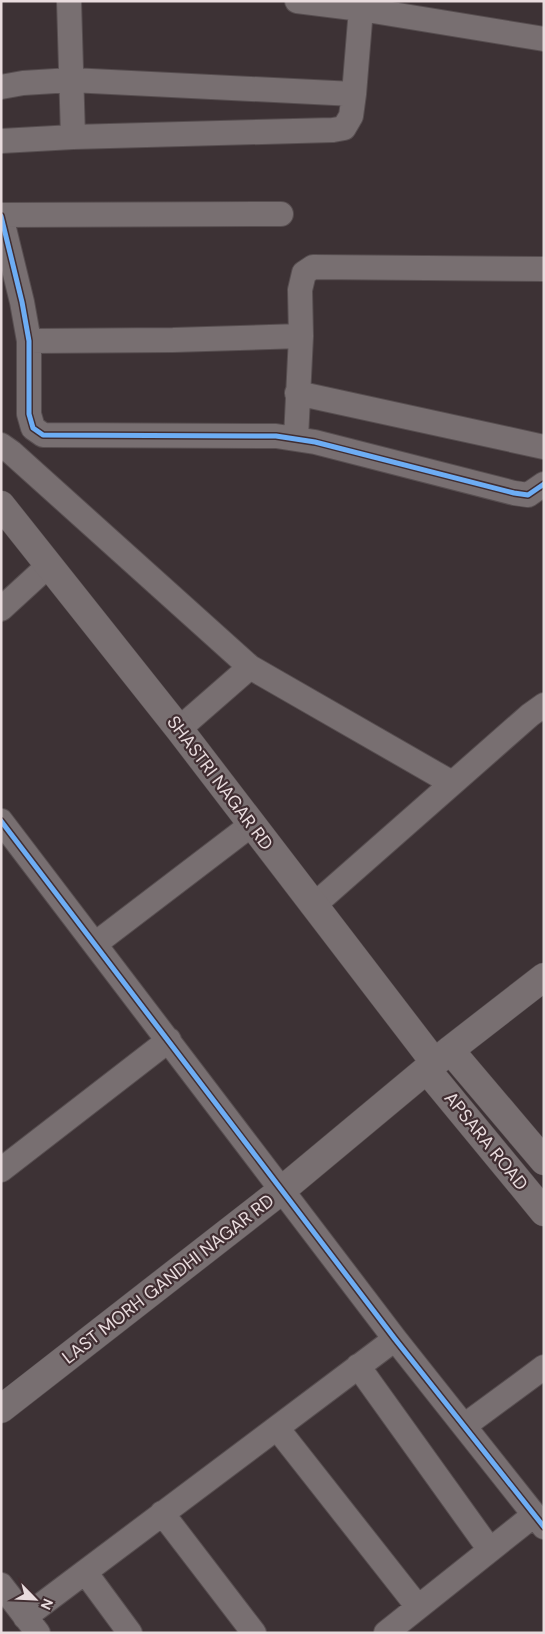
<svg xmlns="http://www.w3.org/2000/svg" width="545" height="1634" viewBox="0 0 545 1634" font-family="'DM Sans',sans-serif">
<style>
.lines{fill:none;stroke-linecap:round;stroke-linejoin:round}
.minor-casing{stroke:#574e50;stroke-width:26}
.tertiary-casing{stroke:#574e50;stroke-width:29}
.minor{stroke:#786f71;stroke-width:24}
.tertiary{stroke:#786f71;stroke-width:28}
.cycleway-casing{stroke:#412e32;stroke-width:8}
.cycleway{stroke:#6dadf4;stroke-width:5}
.labels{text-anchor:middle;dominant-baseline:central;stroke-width:4.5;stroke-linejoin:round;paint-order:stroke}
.street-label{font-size:18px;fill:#e9dcde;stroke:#412e32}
</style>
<rect width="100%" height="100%" fill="#3d3235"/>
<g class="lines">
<g class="minor-casing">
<path id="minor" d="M69,1L73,137
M297,1L361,9L544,39
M1,87L23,83L71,80L354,94
M1,141L73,137L333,130L344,128L351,116L354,94L361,9
M1,215L281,214
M1,216L22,302L29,341V414L33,428L43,435L276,436L315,442L514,493L528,495L544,484
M29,341L173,340L301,336
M297,393L544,447
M296,438L301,336L300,290L304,273L313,267L544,269
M1,445L11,452L250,667L452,783
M1,609L49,565
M179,729L250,667
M1,821L395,1339L544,1527
M313,906L530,715L544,705
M95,944L251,825
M1,1170L169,1040
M358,1366L490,1550
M464,1426L544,1367
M277,1428L418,1607
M162,1513L254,1633
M85,1572L130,1633
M1,1585L38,1633
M25,1617L395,1339
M386,1633L534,1515"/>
</g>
<g class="tertiary-casing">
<path id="tertiary" d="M1,505L179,729L435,1063
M450,1050L544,1161
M427,1070L544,1212
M1,1409L282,1190L450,1050L544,977"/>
</g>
<use href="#minor" class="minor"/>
<use href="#tertiary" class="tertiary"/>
<g class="cycleway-casing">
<path id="cycleway" d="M1,216L22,302L29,341V414L33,428L43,435L276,436L315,442L514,493L528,495L544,484
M1,821L395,1339L544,1527"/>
</g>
<use href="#cycleway" class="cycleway"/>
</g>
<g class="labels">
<g class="street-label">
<text transform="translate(220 783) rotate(53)">SHASTRI NAGAR RD</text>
<text transform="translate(486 1141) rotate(51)">APSARA ROAD</text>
<text transform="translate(168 1279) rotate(-38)">LAST MORH GANDHI NAGAR RD</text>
</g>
</g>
<rect width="545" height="1634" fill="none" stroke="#e9dcde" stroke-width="5"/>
<g transform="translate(35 1599) rotate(114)" stroke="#412e32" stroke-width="4" paint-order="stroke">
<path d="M0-4L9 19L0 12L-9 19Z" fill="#e9dcde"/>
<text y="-8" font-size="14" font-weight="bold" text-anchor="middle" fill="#e9dcde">N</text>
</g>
</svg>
